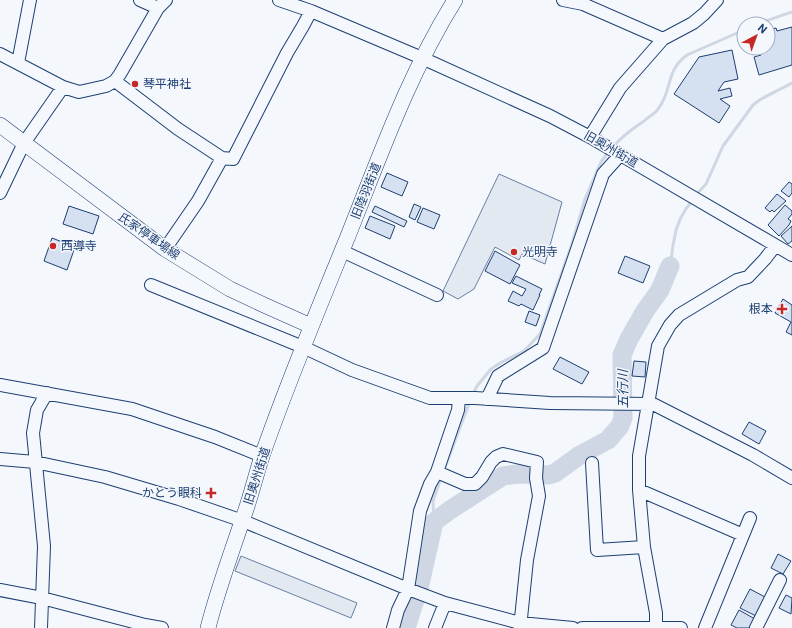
<svg xmlns="http://www.w3.org/2000/svg" width="792" height="628" viewBox="0 0 792 628" font-family="Roboto,'Noto Sans JP',sans-serif">
<style>
.green{fill:#e3e9f0;stroke:#687fa3}
.lines{fill:none;stroke-linecap:round;stroke-linejoin:round}
.stream{stroke:#cfd7e4;stroke-width:3}
.river{stroke:#cfd7e4;stroke-width:19}
.building{fill:#d5e0f0;stroke:#1d3f73}
.minor-casing{stroke:#1d3f73;stroke-width:14}
.major-casing{stroke:#1d3f73;stroke-width:16}
.minor{stroke:#f4f7fb;stroke-width:12}
.major{stroke:#f4f7fb;stroke-width:15}
.poi-dot{fill:#c62828;stroke:#f4f7fb;stroke-width:1.5}
.labels{text-anchor:middle;dominant-baseline:central;stroke-width:3;stroke-linejoin:round;paint-order:stroke}
.poi-label{font-size:12px;fill:#1d3f73;stroke:#f4f7fb;text-anchor:start}
.street-label{font-size:12px;fill:#1d3f73;stroke:#f4f7fb}
.water-label{font-size:13px;font-style:italic;fill:#1d3f73;stroke:#f4f7fb}
</style>
<rect width="100%" height="100%" fill="#f4f7fb"/>
<path class="green" d="M499,174L562,202L545,264L522,254L519,260L495,247L474,289L458,299L443,291Z
M241,556L357,603L351,618L235,571Z"/>
<g class="lines">
<path class="stream" d="M757,24L792,12
M613,147C622,136 632,129 644,121C648,117 655,114 658,109C673,90 665,71 687,55L744,30
M696,195L706,184L723,146L753,105L761,99L792,83
M670,266C672,257 672,249 674,240C676,225 683,211 693,200
M473,394L477,386L491,369L500,363L524,351L540,334L572,244L585,199L601,162L609,151
M443,473L470,401
M434,522L433,501L441,478"/>
<path class="river" d="M406,628L420,584L434,522L450,510L503,476L517,474L549,475L555,473L580,455L608,440L620,426L623,418L622,355L629,339L645,311L660,290L670,266"/>
</g>
<path class="building" d="M792,27V65L759,75L754,57L761,55L759,48H768V30L776,28L777,31Z
M732,50L738,79L724,82L718,91L730,88L732,96L720,99L730,106L719,123L674,94L699,57Z
M387,173L408,182L402,196L381,187Z
M789,182L792,184V193L789,197L781,191Z
M777,194L786,201L774,212L772,210L770,212L765,208Z
M414,204L421,207L415,220L409,217Z
M785,205L792,211V214L788,219L791,221L789,225L779,236L768,225Z
M69,206L99,216L93,234L63,224Z
M375,206L407,221L404,227L372,212Z
M423,208L440,215L434,229L417,222Z
M370,216L395,226L390,239L365,228Z
M792,226V241L788,244L781,236Z
M52,238L75,247L67,270L44,261Z
M495,251L520,265L510,284L485,271Z
M625,256L650,266L643,283L618,273Z
M516,276L542,289L539,295H540L533,310L521,304L519,306L508,301L513,291L522,296L526,289L512,283Z
M783,299L792,305V335L786,332L791,322L775,313Z
M529,311L540,315L536,326L525,322Z
M560,357L589,372L582,384L553,369Z
M634,361L646,362L645,377L632,376Z
M749,422L766,431L759,444L742,434Z
M778,554L791,561L783,574L771,568Z
M750,589L765,597L756,616L740,608Z
M786,595L792,598L791,614L779,608Z
M739,610L755,619L750,628H737L731,625Z"/>
<g class="lines">
<g class="minor-casing">
<path id="minor" d="M140,0L158,8
M279,0L311,11L422,58L550,116L590,137L792,255
M563,0L583,4L663,39
M0,54L63,87L79,92L106,86L115,81L120,74L158,8L166,0
M18,63L30,0
M115,81L178,129L222,158L233,159L287,53L303,26L311,11
M590,137L620,88L663,39L693,23L704,14L717,0
M0,193L24,143L63,87
M165,249L198,201L222,158
M342,251L437,295
M151,285L303,347L352,370L430,398H475L550,403L653,404L753,455L792,478
M0,385L132,409L215,437L262,456
M487,399L498,376L543,348L603,174L620,155
M0,459L35,462L105,477L179,499L243,521L408,589L445,603
M592,463L597,550L644,547
M437,472L465,484H475L482,477L491,462L496,457L503,454L537,462L536,478L539,496L527,560L520,628
M639,490L743,535
M0,590L42,598L145,625L162,628
M41,628L44,546L33,433L37,410L47,393
M393,628L398,610L408,589L420,511L430,484L437,472L458,410L459,399
M435,628L445,603L520,623L573,628
M582,628H681
M656,628V613L644,547L639,490V456L658,346L670,325L679,315L737,280L748,277L765,259L775,246
M705,628L750,518
M756,628L780,580"/>
</g>
<g class="major-casing">
<path id="major" d="M0,125L165,249L230,289L264,305L311,326
M208,628C217,592 230,557 242,521C250,500 255,478 262,456C287,384 317,312 346,241C379,159 408,75 455,0"/>
</g>
<use href="#minor" class="minor"/>
<use href="#major" class="major"/>
</g>
<g class="poi-dot">
<circle cx="135" cy="84" r="4"/>
<circle cx="53" cy="246" r="4"/>
<circle cx="514" cy="252" r="4"/>
<path d="M780 303h4v4h4v4h-4v4h-4v-4h-4v-4h4z"/>
<path d="M209 487h4v4h4v4h-4v4h-4v-4h-4v-4h4z"/>
</g>
<g class="labels">
<g class="poi-label">
<text x="143" y="84">琴平神社</text>
<text x="61" y="246">西導寺</text>
<text x="522" y="252">光明寺</text>
<text x="773" y="309" text-anchor="end">根本</text>
<text x="202" y="493" text-anchor="end">かとう眼科</text>
</g>
<g class="street-label">
<text transform="translate(611 149) rotate(30)">旧奥州街道</text>
<text transform="translate(366 191) rotate(-68)">旧陸羽街道</text>
<text transform="translate(149 236) rotate(35)">氏家停車場線</text>
<text transform="translate(257 476) rotate(-72)">旧奥州街道</text>
</g>
<g class="water-label">
<text transform="translate(623 389) rotate(-91)">五行川</text>
</g>
</g>
<g transform="translate(756 36) rotate(41)"><circle r="19" fill="#f4f7fb" stroke="#9eadc5"/>
<path d="M0-3L7 15L0 10L-7 15Z" fill="#c62828"/>
<text y="-6" font-size="11" font-weight="bold" text-anchor="middle" fill="#1d3f73">N</text>
</g>
</svg>
